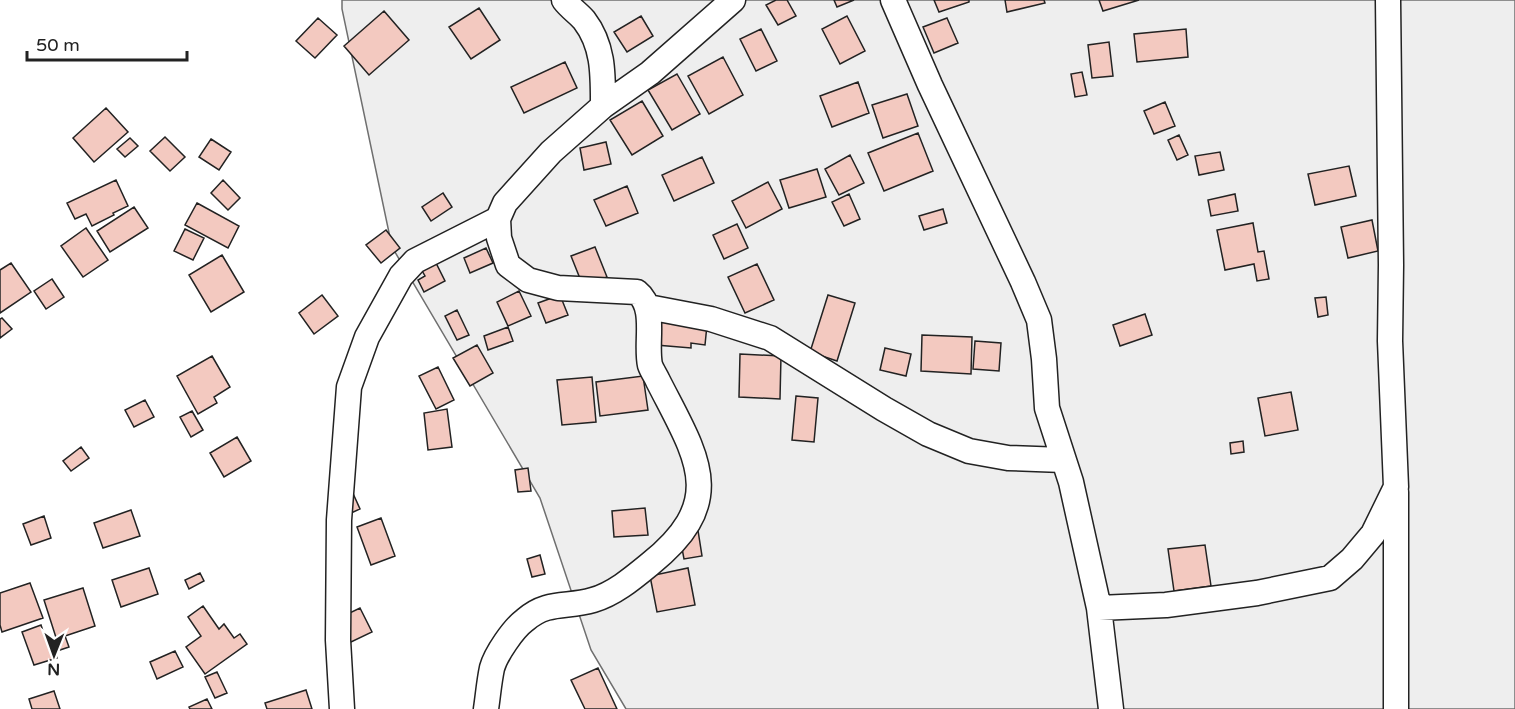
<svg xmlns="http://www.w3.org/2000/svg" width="1515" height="709" viewBox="0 0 1515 709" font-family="'Varela Round',sans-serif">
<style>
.green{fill:#eee;stroke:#6f6f6f;stroke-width:1.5}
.building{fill:#f3c9c0;stroke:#222;stroke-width:1.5}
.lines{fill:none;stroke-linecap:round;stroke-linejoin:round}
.minor-casing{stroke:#222;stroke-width:27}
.minor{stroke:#fff;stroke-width:24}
</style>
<rect width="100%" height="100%" fill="#fff"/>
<path class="green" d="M342,0H1515V709H626L591,650L540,498L392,247L342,9Z"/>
<path class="building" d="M776,0H787L796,16L778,25L766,5Z
M834,0H854L837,7Z
M934,0H969V2L939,12Z
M1005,0H1044L1045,3L1007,12Z
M1099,0H1139L1103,11Z
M479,8L500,40L471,59L449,27Z
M384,11L409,40L369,75L344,46Z
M641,16L653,36L627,52L614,32Z
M847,16L865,51L840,64L822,29Z
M318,18L337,35L315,58L296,41Z
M947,18L958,43L934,53L923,27Z
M761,29L777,61L756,71L740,39Z
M1186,29L1188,57L1137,62L1134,34Z
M1109,42L1113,76L1092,78L1088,45Z
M723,57L743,95L709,114L688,76Z
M565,62L577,88L524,113L511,87Z
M1082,72L1087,95L1075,97L1071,74Z
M677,74L700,114L672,130L648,90Z
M858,82L869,113L832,127L820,96Z
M907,94L918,126L883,138L872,105Z
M642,101L663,136L632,155L610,120Z
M1165,102L1175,126L1154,134L1144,111Z
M106,108L128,132L94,162L73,138Z
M918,133L933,171L884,191L868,153Z
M1179,135L1188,155L1177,160L1168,140Z
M165,137L185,157L170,171L150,151Z
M130,138L138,146L125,157L117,149Z
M211,139L231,152L219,170L199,157Z
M606,142L611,164L584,170L580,148Z
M1220,152L1224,170L1199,175L1195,156Z
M850,155L864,183L839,195L825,169Z
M702,157L714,183L674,201L662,175Z
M1349,166L1356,196L1315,205L1308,174Z
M817,169L826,197L789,208L780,180Z
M116,180L128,206L113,213L114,215L92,226L86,214L75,219L67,203Z
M223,180L240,198L228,210L211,193Z
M768,182L782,209L746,228L732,201Z
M627,186L638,213L606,226L594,200Z
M443,193L452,207L431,221L422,207Z
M849,194L860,219L844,226L832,202Z
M1235,194L1238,211L1211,216L1208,200Z
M197,203L239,226L228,248L185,225Z
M134,207L148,228L110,252L97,231Z
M943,209L947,223L924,230L919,216Z
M1372,220L1378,251L1348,258L1341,227Z
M1253,223L1258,252L1264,251L1269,279L1257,281L1254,264L1225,270L1217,230Z
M737,224L748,248L724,259L713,235Z
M86,228L108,260L83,277L61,246Z
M185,229L204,238L193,260L174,251Z
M386,230L400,248L381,263L366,245Z
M595,247L607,277L583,286L571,256Z
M486,248L493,263L470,273L464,258Z
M431,253L445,281L424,292L418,280L425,276L416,260Z
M222,255L244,292L211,312L189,275Z
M11,263L31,292L0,313V270Z
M757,264L774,300L745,313L728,277Z
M52,279L64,297L46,309L34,291Z
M519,291L531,316L508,326L497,302Z
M322,295L338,316L314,334L299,313Z
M560,295L568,315L546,323L538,303Z
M828,295L855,303L837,361L810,352Z
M1326,297L1328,315L1318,317L1315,298Z
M457,310L469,335L457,340L445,316Z
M1145,314L1152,335L1120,346L1113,325Z
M2,318L12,329L0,338V319Z
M659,319L707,325L705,345L691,343V348L656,345Z
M508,327L513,341L488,350L484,336Z
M922,335L972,337L971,374L921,371Z
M975,341L1001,343L999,371L973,369Z
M477,345L493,373L470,386L453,358Z
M885,348L911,354L906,376L880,370Z
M740,354L781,356L780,399L739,397Z
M212,356L230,387L214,397L217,403L198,414L177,376Z
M438,367L454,400L436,409L419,376Z
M643,376L648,410L600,416L596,382Z
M592,377L596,422L562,425L557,380Z
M1291,392L1298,430L1265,436L1258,398Z
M796,396L818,398L814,442L792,440Z
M145,400L154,417L134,427L125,410Z
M447,409L452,447L428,450L424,413Z
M192,411L203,430L191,437L180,417Z
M237,437L251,461L224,477L210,453Z
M1243,441L1244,452L1231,454L1230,443Z
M81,447L89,458L71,471L63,461Z
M528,468L531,491L518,492L515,470Z
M351,489L360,509L349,514Z
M645,508L648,535L614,537L612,511Z
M131,510L140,536L103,548L94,523Z
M44,516L51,538L31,545L23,524Z
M381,518L395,556L371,565L357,527Z
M697,524L702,556L684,559L678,527Z
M1205,545L1211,586L1174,591L1168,549Z
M540,555L545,574L532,577L527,559Z
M149,568L158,594L121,607L112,580Z
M688,568L695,605L657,612L650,576Z
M200,573L204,581L189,589L185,580Z
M30,583L43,618L2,632L0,625V593Z
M83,588L95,626L65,636L69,647L60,650L44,600Z
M203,606L219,629L224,624L234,638L240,634L247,644L205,674L186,647L201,636L188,617Z
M360,608L372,632L351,642L339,618Z
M41,625L45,637L50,636L57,658L34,665L22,632Z
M175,651L183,667L157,679L150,662Z
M598,668L617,709H585L571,680Z
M217,672L227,693L215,698L205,677Z
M306,690L312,709H267L265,703Z
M54,691L60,709H32L29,699Z
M207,699L212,709H190L189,707Z"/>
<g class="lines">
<g class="minor-casing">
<path id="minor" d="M564,0C570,8 578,13 584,20C604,46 603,75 603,106
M893,0L930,85L1023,282L1039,320L1044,359L1047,408L1071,482L1099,608L1111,709
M648,307L711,319L770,338L884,409L928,434L969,451L1008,458L1063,460
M1099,608L1166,605L1257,593L1330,578L1352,559L1373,534L1396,487L1390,341L1391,265L1388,0
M342,709L338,640L339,520L349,387L367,337L401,276L415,261L498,219
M486,709C488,696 489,682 492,668C496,654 513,629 525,620C548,600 567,608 593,600C614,594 633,578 650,564C730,500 696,456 658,381C656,376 652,371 650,365C645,342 657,308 637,292L558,288L528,280L508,265L499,238L498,219L505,203L551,152L603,106L650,73L733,0
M1396,709V492"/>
</g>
<use href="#minor" class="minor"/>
</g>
<g transform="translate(54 655) rotate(181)" stroke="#ffffff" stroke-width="4.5" paint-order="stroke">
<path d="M0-4.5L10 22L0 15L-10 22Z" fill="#222222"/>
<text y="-9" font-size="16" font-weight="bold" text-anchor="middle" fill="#222222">N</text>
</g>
<path d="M27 51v9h160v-9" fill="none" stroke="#222222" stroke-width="3"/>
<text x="36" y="51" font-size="18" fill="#222222" stroke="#ffffff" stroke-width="4.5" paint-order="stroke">50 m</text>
</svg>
